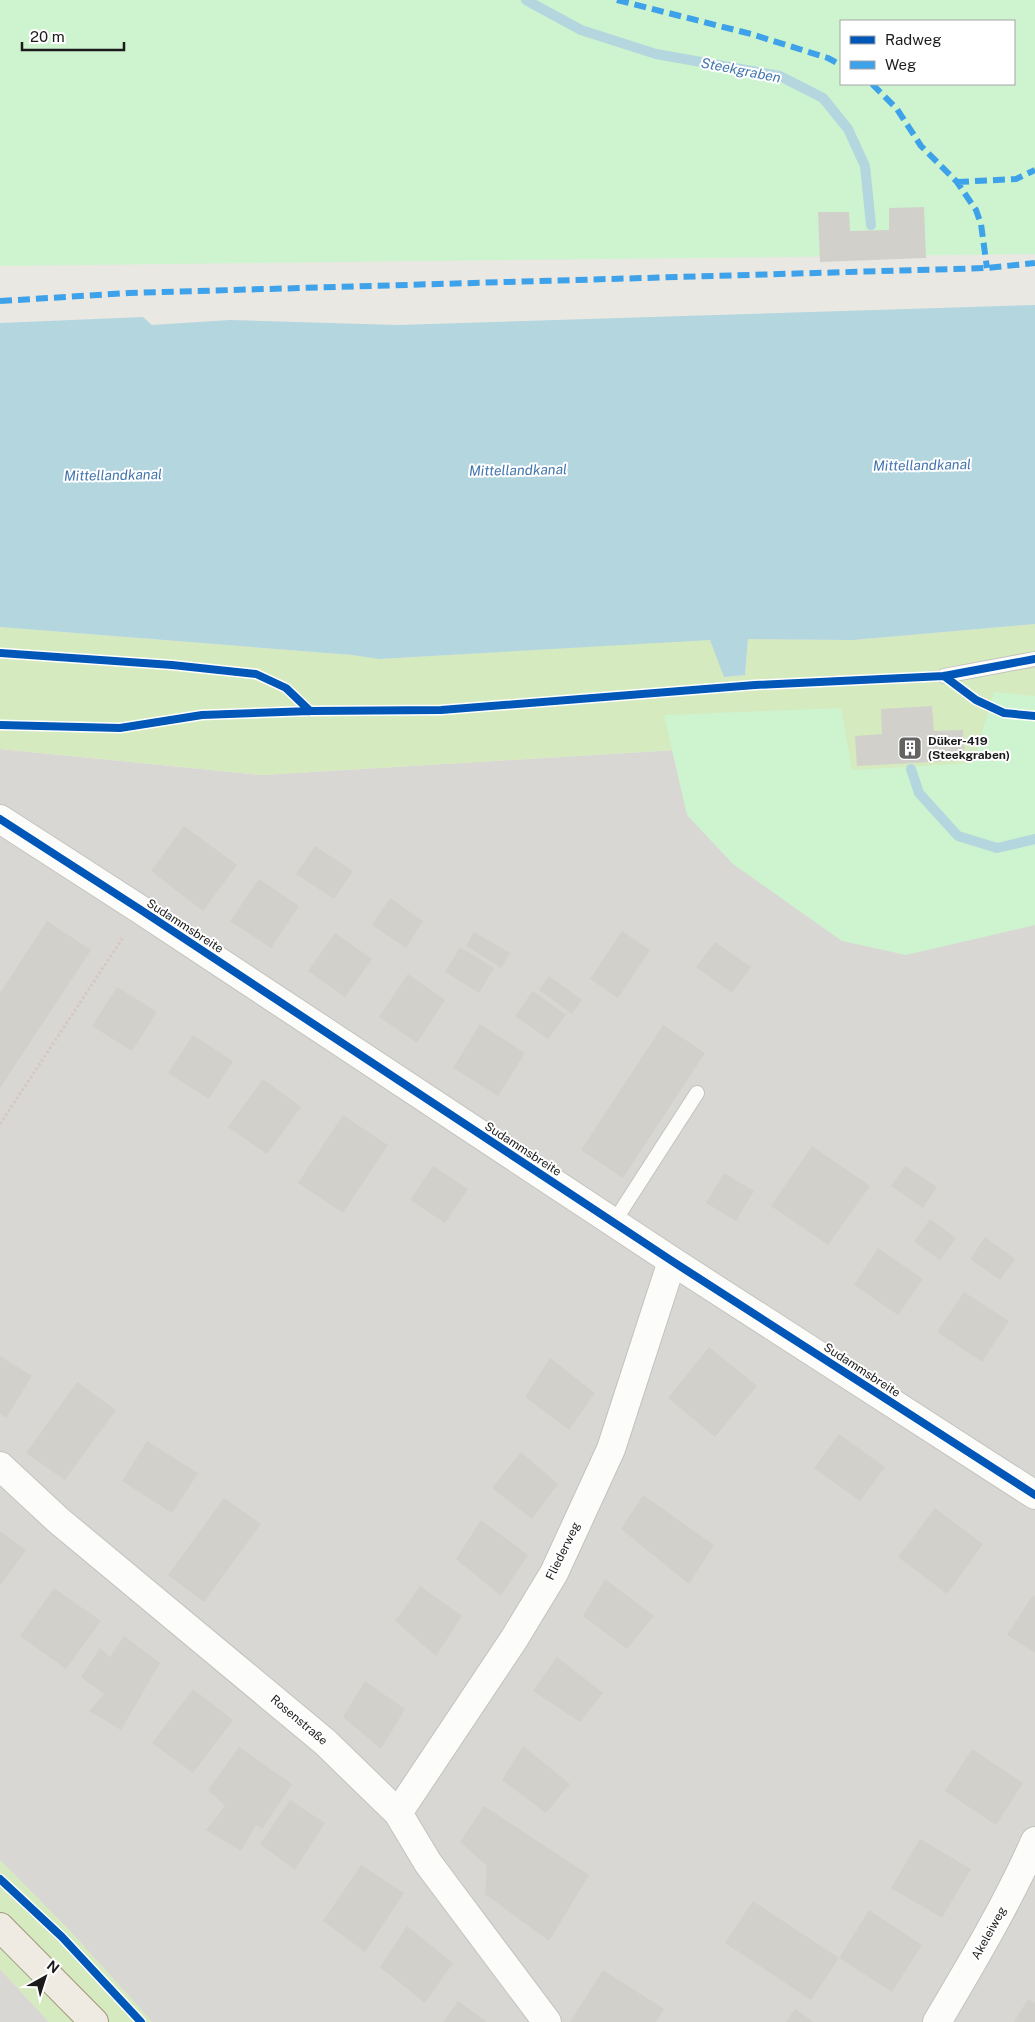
<svg xmlns="http://www.w3.org/2000/svg" width="1035" height="2022" viewBox="0 0 1035 2022" font-family="'Public Sans',sans-serif">
<style>
.residential{fill:#d9d7d4}
.grass{fill:#d5eabe}
.park{fill:#cef3cf;fill-rule:evenodd}
.water{fill:#b4d6df}
.lines{fill:none;stroke-linecap:round;stroke-linejoin:round}
.stream{stroke:#b4d6df;stroke-width:10}
.building{fill:#d2d0cb}
.service-casing{stroke:#c2c2bf;stroke-width:16}
.minor-casing{stroke:#c2c2bf;stroke-width:30}
.primary-casing{stroke:#a09680;stroke-width:30}
.path{stroke:#d6c7c3;stroke-width:3;stroke-dasharray:2.5 2.5;stroke-linecap:butt}
.service{stroke:#fcfcfb;stroke-width:14}
.minor{stroke:#fcfcfb;stroke-width:28}
.primary{stroke:#f0ebe2;stroke-width:28}
.quiet{stroke:#3da2ea;stroke-width:6;stroke-dasharray:12 6;stroke-linecap:butt}
.cycleway-casing{stroke:#fff;stroke-width:11}
.cycleway{stroke:#0057b8;stroke-width:8}
.labels{text-anchor:middle;dominant-baseline:central;stroke-width:4;stroke-linejoin:round;paint-order:stroke}
.poi-label{font-size:12px;font-weight:bold;fill:#1b1b1b;stroke:#fff;text-anchor:start}
.street-label{font-size:12px;fill:#1b1b1b;stroke:#fff}
.water-label{font-size:14px;font-style:italic;fill:#4476ae;stroke:#fff}
</style>
<rect width="100%" height="100%" fill="#eae8e2"/>
<path class="residential" d="M0,749L262,775L692,749L1035,900V2022H152L70,1931L0,1860Z
M0,1969L49,2022H0Z"/>
<path class="grass" d="M1035,624V900L692,749L262,775L0,749V627L352,655L379,659L710,639L725,677L745,675L748,639L853,640Z
M0,1860L70,1931L152,2022H49L0,1969Z"/>
<path class="park" d="M0,0H1035V254L0,266ZM841,21H1014V84H841Z
M994,692L1035,696V925L906,955L842,941L733,864L687,815L664,715L841,708L852,770L973,763Z"/>
<path class="water" d="M1035,305V624L853,640L748,639L745,675L724,677L710,640L379,659L352,655L0,627V323L143,317L152,325L230,320L398,325Z"/>
<g class="lines">
<path class="stream" d="M526,0L581,30L656,54L780,76L823,98L848,129L865,166L871,225
M911,769L919,793L958,836L997,848L1035,839"/>
</g>
<path class="building" d="M924,207L926,258L820,262L818,212H849L850,231L889,230V208Z
M932,706L934,731L963,730L965,760L857,766L855,736L882,734L881,709Z
M184,826L237,865L203,911L151,871Z
M315,846L353,871L334,899L296,874Z
M259,879L299,906L271,948L230,921Z
M390,898L423,921L406,948L372,925Z
M47,921L91,950L0,1088V993Z
M622,931L650,950L618,998L590,979Z
M474,932L510,953L501,968L466,946Z
M335,933L372,959L345,997L308,971Z
M715,942L751,967L732,993L696,967Z
M460,947L494,968L479,993L445,972Z
M408,974L445,1000L417,1043L379,1017Z
M549,976L582,1000L572,1014L539,990Z
M117,987L157,1012L132,1051L92,1026Z
M533,991L566,1015L548,1039L515,1016Z
M480,1024L525,1053L498,1096L453,1068Z
M663,1025L705,1053L623,1178L581,1150Z
M193,1035L233,1061L209,1099L168,1073Z
M263,1079L301,1107L267,1154L228,1127Z
M343,1115L388,1145L343,1213L298,1183Z
M812,1146L870,1186L828,1245L771,1206Z
M433,1166L468,1189L445,1223L410,1200Z
M905,1166L937,1187L923,1208L891,1186Z
M724,1173L754,1191L736,1221L706,1203Z
M930,1219L956,1238L940,1260L914,1242Z
M985,1237L1015,1259L1000,1280L970,1259Z
M878,1248L923,1279L898,1315L854,1285Z
M964,1292L1009,1321L982,1362L937,1332Z
M709,1347L757,1386L715,1437L668,1398Z
M0,1356L32,1376L6,1418L0,1414Z
M550,1358L595,1393L569,1430L525,1397Z
M77,1382L116,1410L65,1480L26,1453Z
M839,1434L885,1467L860,1501L814,1468Z
M147,1441L198,1473L172,1513L122,1481Z
M521,1452L558,1484L532,1519L492,1488Z
M643,1495L714,1545L689,1584L621,1529Z
M224,1498L261,1524L204,1602L168,1575Z
M935,1508L983,1544L947,1594L898,1557Z
M481,1520L528,1555L501,1596L456,1559Z
M0,1531L26,1550L0,1586Z
M605,1579L654,1616L627,1649L583,1616Z
M420,1586L462,1616L436,1656L395,1621Z
M54,1588L101,1621L66,1669L20,1636Z
M1033,1595L1035,1597V1653L1007,1635Z
M124,1636L160,1663L121,1730L89,1711L104,1694L81,1677L100,1648L110,1657Z
M557,1657L603,1693L580,1722L533,1691Z
M365,1681L405,1709L381,1749L343,1717Z
M193,1689L233,1720L193,1773L152,1743Z
M523,1746L570,1784L546,1813L502,1780Z
M239,1747L292,1784L262,1829L256,1825L241,1851L206,1830L225,1806L208,1790Z
M972,1749L1023,1783L996,1825L945,1791Z
M290,1800L325,1823L295,1870L260,1844Z
M484,1806L589,1875L549,1941L485,1894L487,1866L460,1842Z
M920,1839L971,1869L942,1918L891,1888Z
M361,1865L404,1893L365,1952L323,1921Z
M753,1901L839,1958L811,2000L725,1943Z
M869,1910L922,1945L892,1992L839,1958Z
M407,1926L453,1963L425,2003L380,1967Z
M603,1970L664,2009L656,2022H570Z
M1028,1999L1035,2003V2022H1014Z
M458,2001L487,2022H443Z
M795,2009L814,2022H786Z"/>
<g class="lines">
<g class="service-casing">
<path id="service" d="M944,676L1035,659
M614,1222L697,1093"/>
</g>
<g class="minor-casing">
<path id="minor" d="M0,819L141,910L672,1261L1035,1495
M0,1466L58,1520L325,1742L398,1813L428,1863L547,2022
M398,1813L514,1639L554,1573L611,1449L672,1261
M937,2022C972,1963 1007,1904 1035,1841"/>
</g>
<g class="primary-casing">
<path id="primary" d="M0,1927L94,2022"/>
</g>
<path class="path" d="M0,1124L124,936"/>
<use href="#service" class="service"/>
<use href="#minor" class="minor"/>
<use href="#primary" class="primary"/>
<path class="quiet" d="M617,0L751,34L828,58L841,65
M872,84L897,109L921,146L957,182L976,210L981,224L987,268
M957,182L1016,179L1035,170
M0,301L129,293L987,268L1035,263"/>
<g class="cycleway-casing">
<path id="cycleway" d="M0,653L172,665L256,674L286,688L310,711
M944,676L976,700L1004,713L1035,716
M0,725L120,728L202,715L310,711L441,710L755,685L944,676L1035,659
M0,819L141,910L672,1261L1035,1495
M0,1879L62,1937L141,2022"/>
</g>
<use href="#cycleway" class="cycleway"/>
</g>
<defs>
<g id="building-square" transform="scale(1.25)"><rect x="-9" y="-9" width="18" height="18" rx="4" fill="#636361" stroke="#fff"/><path d="M-4-6H4V6H1V3H-1V6H-4ZM-2.5-4.3h1.7v1.8h-1.7ZM.8-4.3h1.7v1.8H.8ZM-2.5-1h1.7V.8h-1.7ZM.8-1h1.7V.8H.8Z" fill="#fff"/></g>
</defs>
<g fill-rule="evenodd">
<use href="#building-square" x="910" y="748"/>
</g>
<g class="labels">
<g class="poi-label">
<text x="928" y="741">Düker-419<tspan x="928" dy="14">(Steekgraben)</tspan></text>
</g>
<g class="street-label">
<text transform="translate(185 926) rotate(33)">Sudammsbreite</text>
<text transform="translate(523 1149) rotate(33)">Sudammsbreite</text>
<text transform="translate(862 1370) rotate(33)">Sudammsbreite</text>
<text transform="translate(563 1551) rotate(-64)">Fliederweg</text>
<text transform="translate(299 1720) rotate(40)">Rosenstraße</text>
<text transform="translate(989 1933) rotate(-61)">Akeleiweg</text>
</g>
<g class="water-label">
<text transform="translate(741 70) rotate(11)">Steekgraben</text>
<text transform="translate(922 465) rotate(-1)">Mittellandkanal</text>
<text transform="translate(518 470) rotate(-1)">Mittellandkanal</text>
<text transform="translate(113 475) rotate(-1)">Mittellandkanal</text>
</g>
</g>
<rect x="840" y="20" width="175" height="65" fill="#ffffff" stroke="#a4a4a4"/>
<rect x="850" y="36" width="25" height="8" fill="#0057b8" stroke="#a4a4a4"/>
<text x="885" y="45" font-size="15" fill="#1b1b1b">Radweg</text>
<rect x="850" y="61" width="25" height="8" fill="#3da2ea" stroke="#a4a4a4"/>
<text x="885" y="70" font-size="15" fill="#1b1b1b">Weg</text>
<g transform="translate(45 1977) rotate(39)" stroke="#ffffff" stroke-width="4" paint-order="stroke">
<path d="M0-4L9 19L0 12L-9 19Z" fill="#1b1b1b"/>
<text y="-8" font-size="14" font-weight="bold" text-anchor="middle" fill="#1b1b1b">N</text>
</g>
<path d="M22 42v8h102v-8" fill="none" stroke="#1b1b1b" stroke-width="2.5"/>
<text x="30" y="42" font-size="15" fill="#1b1b1b" stroke="#ffffff" stroke-width="4" paint-order="stroke">20 m</text>
</svg>
